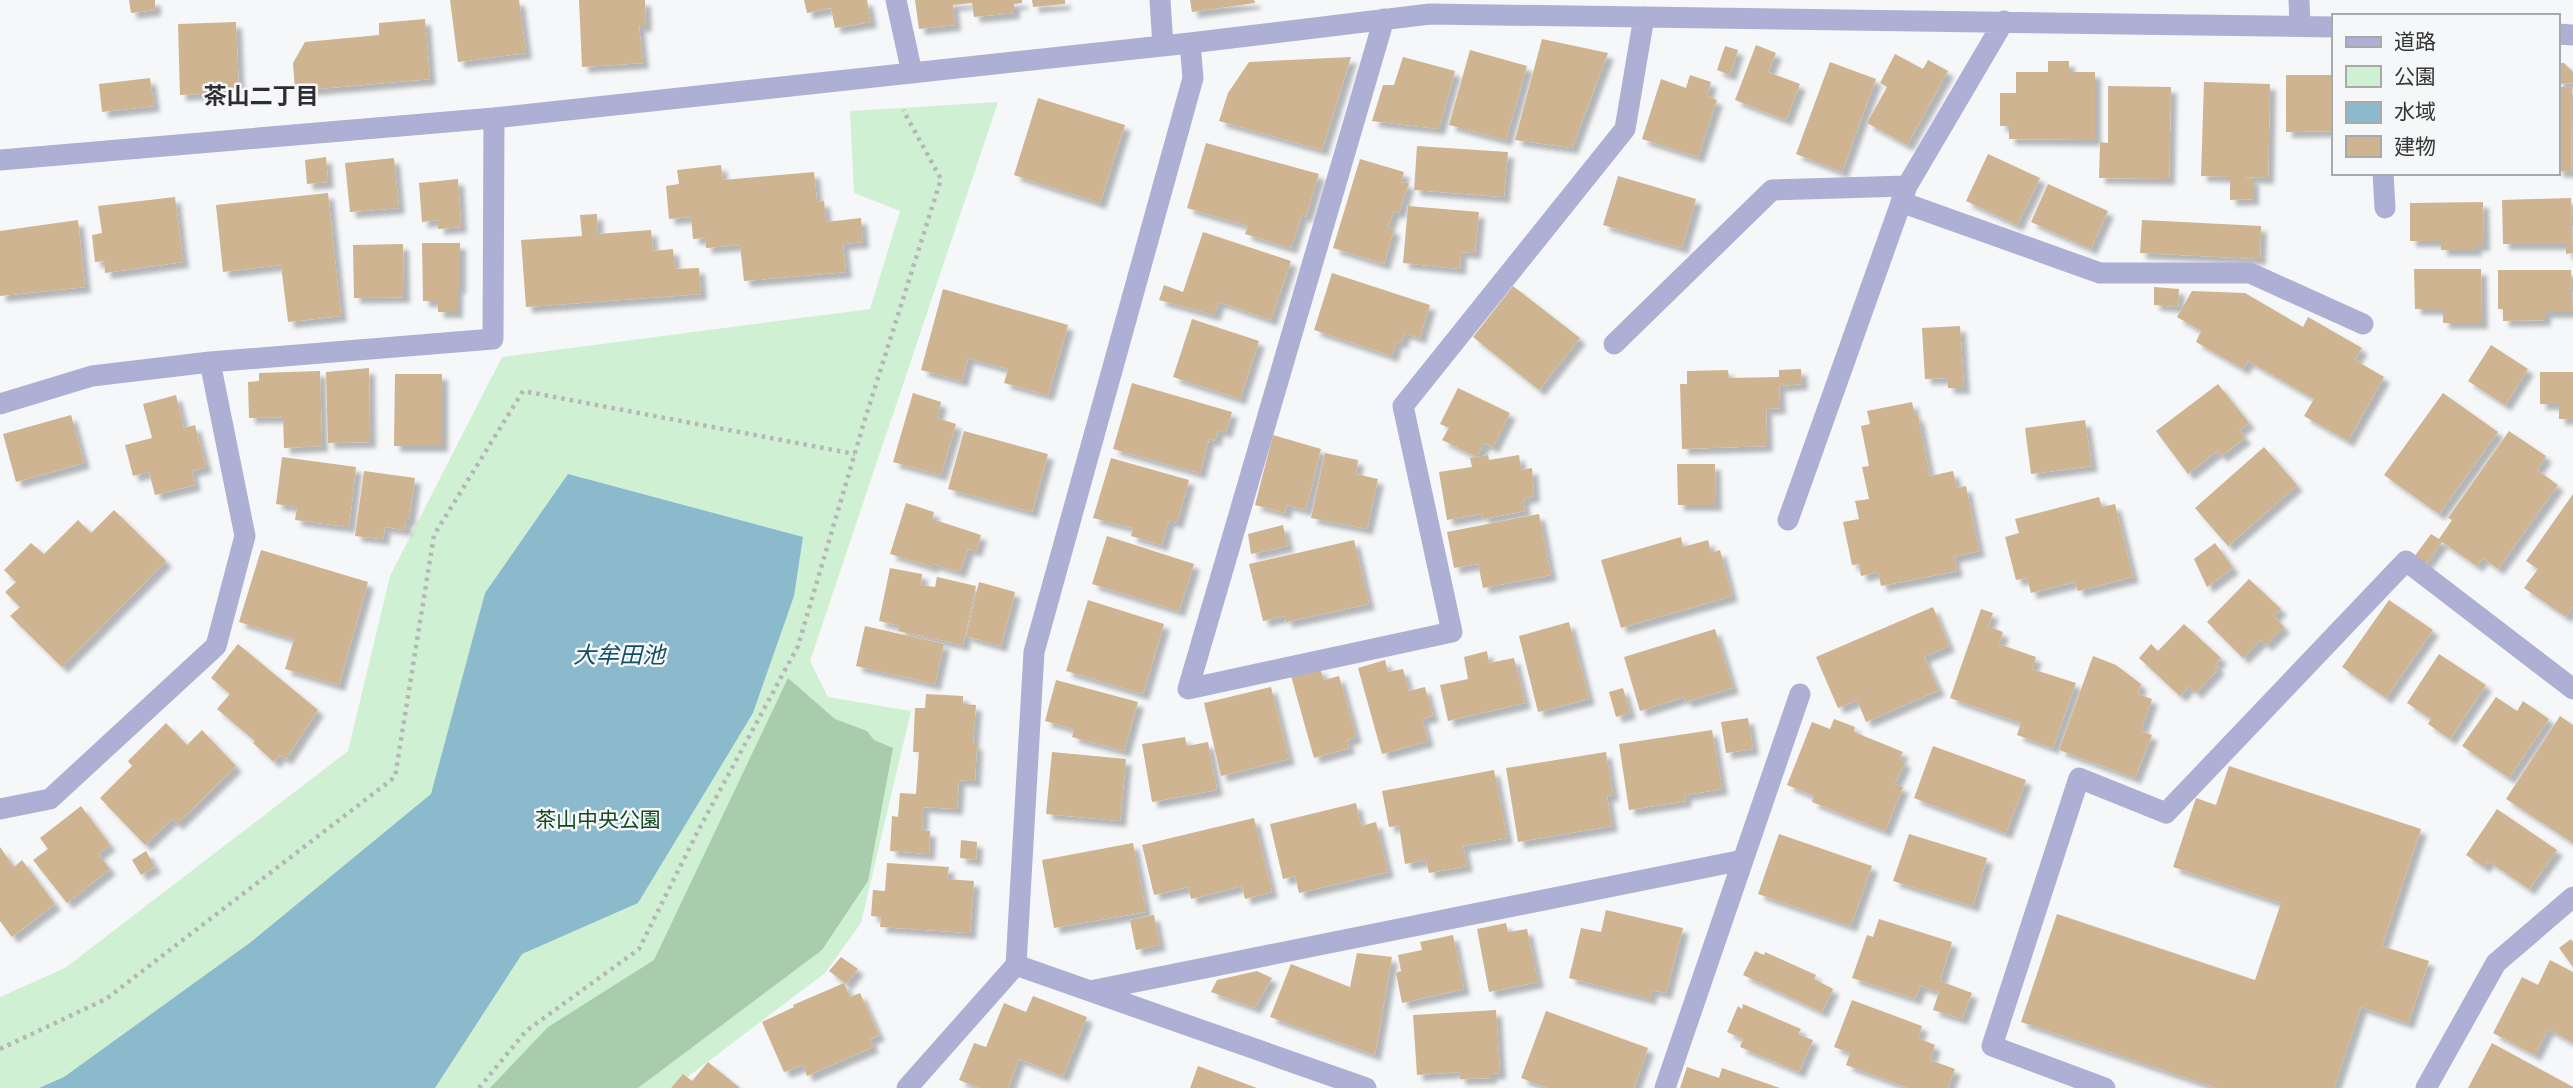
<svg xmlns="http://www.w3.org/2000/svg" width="2573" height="1088" viewBox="0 0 2573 1088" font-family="Inter,'Noto Sans JP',sans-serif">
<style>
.green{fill:#d0f0d4}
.forest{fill:#a9ccad}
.water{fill:#8bbacd}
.building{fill:#cfb491;filter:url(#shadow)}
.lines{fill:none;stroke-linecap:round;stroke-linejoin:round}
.path{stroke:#b5b6b7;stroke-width:4.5;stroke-dasharray:3.5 5;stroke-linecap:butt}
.street{stroke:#aeafd4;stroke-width:21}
.labels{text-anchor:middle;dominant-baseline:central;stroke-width:5;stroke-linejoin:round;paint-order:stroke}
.park-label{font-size:21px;fill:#124720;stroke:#f6f7f9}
.neighbourhood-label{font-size:23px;font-weight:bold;fill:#2e2e30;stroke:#f6f7f9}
.water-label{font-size:23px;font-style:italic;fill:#114f64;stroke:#f6f7f9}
</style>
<defs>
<filter id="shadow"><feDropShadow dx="6" dy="6" stdDeviation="2" flood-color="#0004"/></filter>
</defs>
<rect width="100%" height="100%" fill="#f6f7f9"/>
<path class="green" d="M998,102L810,661L828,697L911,711L861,923L825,973L673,1088H0V997L65,968L348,751L390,576L502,357L870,309L900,211L854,193L850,111Z"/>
<path class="forest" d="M788,678L835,719L867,731L874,740L893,748L868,881L822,950L638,1088H490L548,1027L654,960Z"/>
<path class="water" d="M568,474L803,537L794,596L753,713L638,903L522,954L435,1088H39L64,1077L251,942L431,794L485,593Z"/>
<path class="building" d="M129,0H155V10L131,13Z
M450,0H519L526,53L458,62Z
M579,0H645L646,26H639L643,63L582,67Z
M804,0H867L871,22L835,28L831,8L807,13Z
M915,0H1022V3L1014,4V13L974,17L972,3L953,5L955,25L919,29Z
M1032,0H1065V4L1033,7Z
M1190,0H1254L1255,3L1192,12Z
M425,19L430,79L295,91L293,63L305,42L379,35V23Z
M236,22L239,92L180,95L178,24Z
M1542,39L1608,53L1572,148L1515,140Z
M1756,45L1776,53L1768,72L1800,84L1786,120L1735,100Z
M1725,46L1738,50L1730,75L1717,70Z
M1470,50L1527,66L1506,140L1449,125Z
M1895,54L1923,69L1928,60L1948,71L1907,145L1867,123L1887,87L1880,83Z
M1351,57L1322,150L1219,121L1228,93L1249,62Z
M1403,57L1455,71L1439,129L1372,121L1383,85H1394Z
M2048,61H2069V72H2095V140L2009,139V126H2000V93H2016V72H2048Z
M1830,62L1876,79L1842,172L1796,154Z
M2557,63H2564L2573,72V83L2557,84Z
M1690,75L1711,82L1707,96L1717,100L1698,157L1642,139L1661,79L1686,88Z
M2286,75H2333V131L2286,132Z
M150,78L154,106L102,112L99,84Z
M2204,82L2270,84L2268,178L2244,177L2253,179V199L2230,200V177L2201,176Z
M2108,86L2171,87L2169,179L2099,178L2100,142L2108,143Z
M2557,87H2572L2571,172L2557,171Z
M1038,98L1125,125L1100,203L1014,175Z
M1206,143L1319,174L1306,217L1302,215L1291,248L1245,234L1248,226L1187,208Z
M1417,146L1508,152L1504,197L1414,190Z
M1988,154L2040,178L2017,225L1966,201Z
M326,157L328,182L307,184L305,160Z
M394,158L399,208L350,212L345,163Z
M1360,159L1404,172L1401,182L1409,183L1399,213L1394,211L1388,227L1394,230L1384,264L1333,248Z
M721,165L723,180L814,172L817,202L824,201L826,222L861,218L863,242L843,244L846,272L744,281L740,245L706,248L705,238L693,239L691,217L669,219L666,186L679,184L677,170Z
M1618,176L1696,199L1682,248L1603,225Z
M458,179L461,227L438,229V220L422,222L419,183Z
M2048,184L2108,211L2091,249L2031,222Z
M328,193L341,316L288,322L281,265L223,272L216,205Z
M175,197L183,262L105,273L104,261L95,262L92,235L102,233L98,206Z
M2571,198L2573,253L2566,254V244H2503L2502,200Z
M2483,202L2484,245H2476V250H2441V241H2410V203Z
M1408,206L1479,212L1475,253L1461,252L1460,269L1403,263Z
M597,214L598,234L651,230L653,251L673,249L675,269L699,268L701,294L526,307L521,240L582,236L580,215Z
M78,220L85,287L0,296V231Z
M2142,220L2261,226L2260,259L2140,253Z
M1203,232L1291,261L1271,320L1219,302L1214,315L1159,300L1164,285L1183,292Z
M422,243H460V288H457V312H438V301H423Z
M403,244L404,297L354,298L353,245Z
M2414,269H2481L2482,323H2443V309H2415Z
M2498,270H2571L2573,312H2545V320L2503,321V309H2498Z
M1332,273L1430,305L1420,338L1405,333L1401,343L1397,341L1392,356L1314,330Z
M1513,286L1580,338L1539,390L1473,337Z
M2154,287L2179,289L2178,307L2154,305Z
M943,289L1068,325L1048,395L1004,383L1008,369L968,358L962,381L921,370Z
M2192,291L2245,293L2303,327L2308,317L2362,348L2355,360L2384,377L2348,441L2304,416L2314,399L2248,361L2243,369L2196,342L2201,331L2177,317Z
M1192,319L1259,341L1240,399L1173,377Z
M1960,326L1964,388H1948L1947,378L1925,379L1922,328Z
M2491,345L2528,369L2505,405L2468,381Z
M369,368L370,442L328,443L326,372Z
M1801,369L1802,384L1779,386L1780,408L1766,409L1767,446L1682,449L1680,384H1687V371L1728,370L1729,378L1779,377V370Z
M320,371L322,446L284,448L283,417L249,418L248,382L259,381V373Z
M2540,372H2573V419H2559V404H2540Z
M395,374H442V446H394Z
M1132,383L1232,412L1226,432L1218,430L1215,441L1209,439L1200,473L1113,449Z
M2218,384L2249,423L2239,430L2245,438L2221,456L2217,451L2188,474L2156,431Z
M1458,388L1510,413L1493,447L1484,443L1477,457L1442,440L1449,428L1440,424Z
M913,393L941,402L937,418L956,424L941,475L893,462Z
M2443,393L2498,432L2439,514L2384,475Z
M176,395L184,428L195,425L206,467L192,471L195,485L155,495L149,472L133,476L125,445L152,438L143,404Z
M1912,402L1915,416H1918L1930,476L1953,471L1957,488L1966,486L1979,551L1954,557L1957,571L1881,586L1878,572L1861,576L1859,564L1852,565L1843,522L1859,519L1855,501L1869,499L1862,467L1869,466L1861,426L1870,424L1867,411Z
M71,415L84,463L16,482L3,434Z
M2085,420L2092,466L2031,474L2025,428Z
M964,431L1048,454L1032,512L948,489Z
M2509,431L2546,456L2537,470L2558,485L2498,569L2483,558L2477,566L2442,542L2426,564L2414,557L2431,534L2439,539L2452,520L2448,518Z
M1273,435L1321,449L1306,510L1287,505L1285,513L1255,505Z
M2264,447L2297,485L2228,546L2195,508Z
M1325,453L1358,460L1356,474L1378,479L1367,529L1311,518Z
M1488,455L1489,460L1519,455L1521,470L1532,468L1534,496L1523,499L1525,511L1483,519L1482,514L1447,520L1439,472L1472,467L1470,458Z
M282,457L356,467L349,527L295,520L297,507L276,504Z
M1111,458L1189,480L1177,523L1169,520L1162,545L1131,536L1133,528L1093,518Z
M1677,464H1715L1716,505H1678Z
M364,471L415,478L409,520H406L405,530L385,527L383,539L355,536Z
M2573,494V606L2566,617L2524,588L2538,569L2526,561Z
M2099,497L2102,507L2115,504L2133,577L2078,591L2075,582L2031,593L2027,578L2016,580L2005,537L2019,533L2015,519Z
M906,503L934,512L932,519L981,535L976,551L968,549L960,572L933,564L932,567L890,554Z
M114,510L166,561L62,667L10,616L20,607L5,592L16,582L4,570L31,543L44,554L78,520L91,533Z
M1539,514L1551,575L1483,588L1478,564L1454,568L1447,532Z
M1283,525L1288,546L1251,554L1248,534Z
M1107,536L1194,564L1179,611L1092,584Z
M1681,537L1683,547L1708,540L1711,553L1720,550L1732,596L1621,628L1601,560Z
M1354,540L1369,604L1286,622L1285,616L1263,621L1249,564Z
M2215,543L2233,568L2207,587L2194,559Z
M261,550L368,582L339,685L285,669L294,639L239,622Z
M890,568L922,574L921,585L935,587L937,577L976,586L963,645L898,631L900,626L879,621Z
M2249,579L2281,609L2274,616L2284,627L2266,645L2261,640L2243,658L2207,622Z
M979,582L1015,592L1001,646L966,636Z
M1088,600L1164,624L1143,694L1066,671Z
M2389,600L2433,630L2386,698L2342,667Z
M1933,607L1949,646L1924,657L1939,690L1866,722L1857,700L1838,708L1816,657Z
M1981,609L1993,613L1988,626L2003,632L1999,644L2036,657L2032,669L2076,683L2053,748L2017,735L2021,723L1950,698Z
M1569,622L1589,699L1538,712L1519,636Z
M2184,624L2221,658L2215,665L2219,668L2196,693L2189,686L2180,696L2139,658L2151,644L2158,651Z
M865,626L944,644L935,684L856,666Z
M1715,629L1733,688L1686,702L1684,697L1640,711L1624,657Z
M238,644L318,710L286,759L280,755L274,762L253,743L255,741L217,709L230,694L211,678Z
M1487,651L1489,663L1514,658L1525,703L1448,721L1440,685L1468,679L1464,657Z
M2439,654L2486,685L2450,739L2428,724L2431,719L2407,703Z
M2093,656L2116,665L2141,684L2138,694L2152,699L2141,731L2152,735L2135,778L2059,750Z
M1385,660L1388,672L1403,669L1409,691L1425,687L1433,716L1422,719L1428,741L1382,754L1358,668Z
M1320,668L1324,680L1339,676L1356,737L1347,740L1349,748L1314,758L1291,676Z
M1056,680L1138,702L1124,751L1072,737L1074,729L1045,721Z
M1271,687L1289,759L1221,776L1204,703Z
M1623,688L1630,713L1616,717L1609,692Z
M926,694L963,696V704L976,705L973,744H977L975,781L959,780L957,809L923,807L922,830L930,831L929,854L890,851L892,816L898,817L900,793L916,794L919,752H913L915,708H925Z
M2496,697L2517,711L2523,701L2549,719L2509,778L2462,746Z
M2560,716L2573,725V843L2506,799Z
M1748,718L1753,749L1726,753L1721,722Z
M1834,719L1855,727L1854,732L1903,752L1899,759L1905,762L1895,784L1903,787L1885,831L1812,802L1814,796L1787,785L1812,722L1830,729Z
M166,723L187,745L202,730L236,766L177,824L172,819L145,845L100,798L132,766L128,761Z
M1712,730L1722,789L1685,795L1686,801L1629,810L1619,744Z
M1185,737L1187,746L1208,742L1217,790L1152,802L1142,744Z
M1933,746L2026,780L2006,833L1914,798Z
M1052,752L1126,759L1120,821L1046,814Z
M1606,752L1613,795L1607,796L1612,826L1518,842L1506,768Z
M2229,766L2421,829L2382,946L2429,961L2408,1023L2361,1007L2334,1088H2217L2021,1022L2057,914L2255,980L2281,903L2173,867L2196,798L2216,805Z
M1494,770L1507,838L1463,846L1467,866L1429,873L1426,860L1405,864L1399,826L1389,827L1382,791Z
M1356,803L1361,826L1376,822L1388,872L1299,893L1295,876L1283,879L1270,824Z
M81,806L110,845L98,854L110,869L67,903L33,860L48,849L40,838Z
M2497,809L2557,850L2529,889L2488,861L2484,867L2466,855Z
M1254,818L1272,892L1245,899L1242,886L1191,899L1188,887L1154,895L1142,845Z
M1779,834L1872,866L1851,926L1758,894Z
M1909,834L1987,858L1973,906L1893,881Z
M961,840L977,842L976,860L960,858Z
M1133,843L1146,912L1054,928L1042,860Z
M0,847L14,867L22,860L55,904L12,937L0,921Z
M146,851L155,867L141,875L132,860Z
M887,863L949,867L947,879L974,881L970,933L880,927L881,917L871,916L873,890L885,891Z
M1606,910L1683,928L1666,993L1652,990L1650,999L1569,978L1581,928L1601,932Z
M1154,915L1160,945L1136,950L1130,920Z
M1879,919L1952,942L1940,981L1972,993L1962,1019L1933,1010L1939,992L1920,986L1915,999L1852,978L1867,935L1873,937Z
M1506,923L1508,932L1527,929L1538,982L1489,992L1477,929Z
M1453,935L1464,989L1402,1003L1396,973L1401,971L1398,955L1422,950L1420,942Z
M2571,939L2573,942V967L2559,948Z
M1755,951L1764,955L1765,952L1816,975L1814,979L1833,989L1822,1012L1743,975Z
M1357,953L1392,957L1375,1055L1270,1017L1291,964L1350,987Z
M841,957L858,969L846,984L829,971Z
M2550,960L2573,972V1043L2548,1029L2535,1055L2493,1033L2522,977L2538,985Z
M1257,971L1272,978L1255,1008L1211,992L1217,980Z
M844,983L850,997L860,993L879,1035L870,1039L873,1047L807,1076L803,1065L784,1072L762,1022L794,1007L793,1005Z
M1033,996L1087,1017L1063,1076L1019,1059L1008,1088H979L959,1080L974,1043L986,1047L1004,1003L1026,1012Z
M1852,1000L1922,1026L1918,1038L1935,1045L1930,1060L1955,1069L1948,1088H1909L1846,1065L1850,1053L1834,1047Z
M1743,1004L1801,1029L1798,1034L1813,1040L1799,1072L1740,1047L1743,1039L1727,1032L1738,1006L1742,1009Z
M1496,1010L1500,1073L1491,1074V1078L1460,1079L1459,1072L1417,1075L1413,1015Z
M1546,1011L1648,1048L1634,1088H1548L1521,1078Z
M2492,1043L2573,1087V1088H2468Z
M708,1062L740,1088H671L683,1074L692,1081Z
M1198,1066L1257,1088H1190Z
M1687,1067L1719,1078L1722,1068L1780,1088H1680Z"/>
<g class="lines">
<path class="path" d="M0,1049L106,999L395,777L434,535L523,391L855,454
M479,1088L526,1031L639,949L698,831L798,646L865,419L941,179L903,110"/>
<path class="street" d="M896,0L912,73
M1160,0L1163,46
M2299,0L2300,26
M1384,19L1188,689L1452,632L1403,406L1625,129L1644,17
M2557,34L2573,35
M0,160L494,118L1190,43L1430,14L2333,27
M2383,173L2385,208
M1901,202L2100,273H2250L2363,324
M1614,344L1772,190L1907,186
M0,404L92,376L210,362L493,339L494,118
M1788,520L1907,186L2004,21
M0,809L50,799L216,646L245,536L210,362
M1016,965L1366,1088
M1090,991L1743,860
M907,1088L1016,965L1034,652L1193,78L1190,43
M1665,1088L1800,694
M2105,1088L1992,1046L2079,778L2166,813L2406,561L2573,689
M2426,1088L2496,963L2573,897"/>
</g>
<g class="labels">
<g class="park-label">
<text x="598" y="819">茶山中央公園</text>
</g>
<g class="neighbourhood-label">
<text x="261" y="96">茶山二丁目</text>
</g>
<g class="water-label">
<text x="619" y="655">大牟田池</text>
</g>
</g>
<rect x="2332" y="14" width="228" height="161" fill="#f6f7f9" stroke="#a8a9ab" stroke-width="2"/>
<rect x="2346" y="37" width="35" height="10" fill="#aeafd4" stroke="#a8a9ab" stroke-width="2"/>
<text x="2394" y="49" font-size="21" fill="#343535">道路</text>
<rect x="2346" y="66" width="35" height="21" fill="#d0f0d4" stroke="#a8a9ab" stroke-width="2"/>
<text x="2394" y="84" font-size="21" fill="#343535">公園</text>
<rect x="2346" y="102" width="35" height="21" fill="#8bbacd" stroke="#a8a9ab" stroke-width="2"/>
<text x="2394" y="119" font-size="21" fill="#343535">水域</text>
<rect x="2346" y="136" width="35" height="21" fill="#cfb491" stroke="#a8a9ab" stroke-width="2"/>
<text x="2394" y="154" font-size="21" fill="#343535">建物</text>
</svg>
